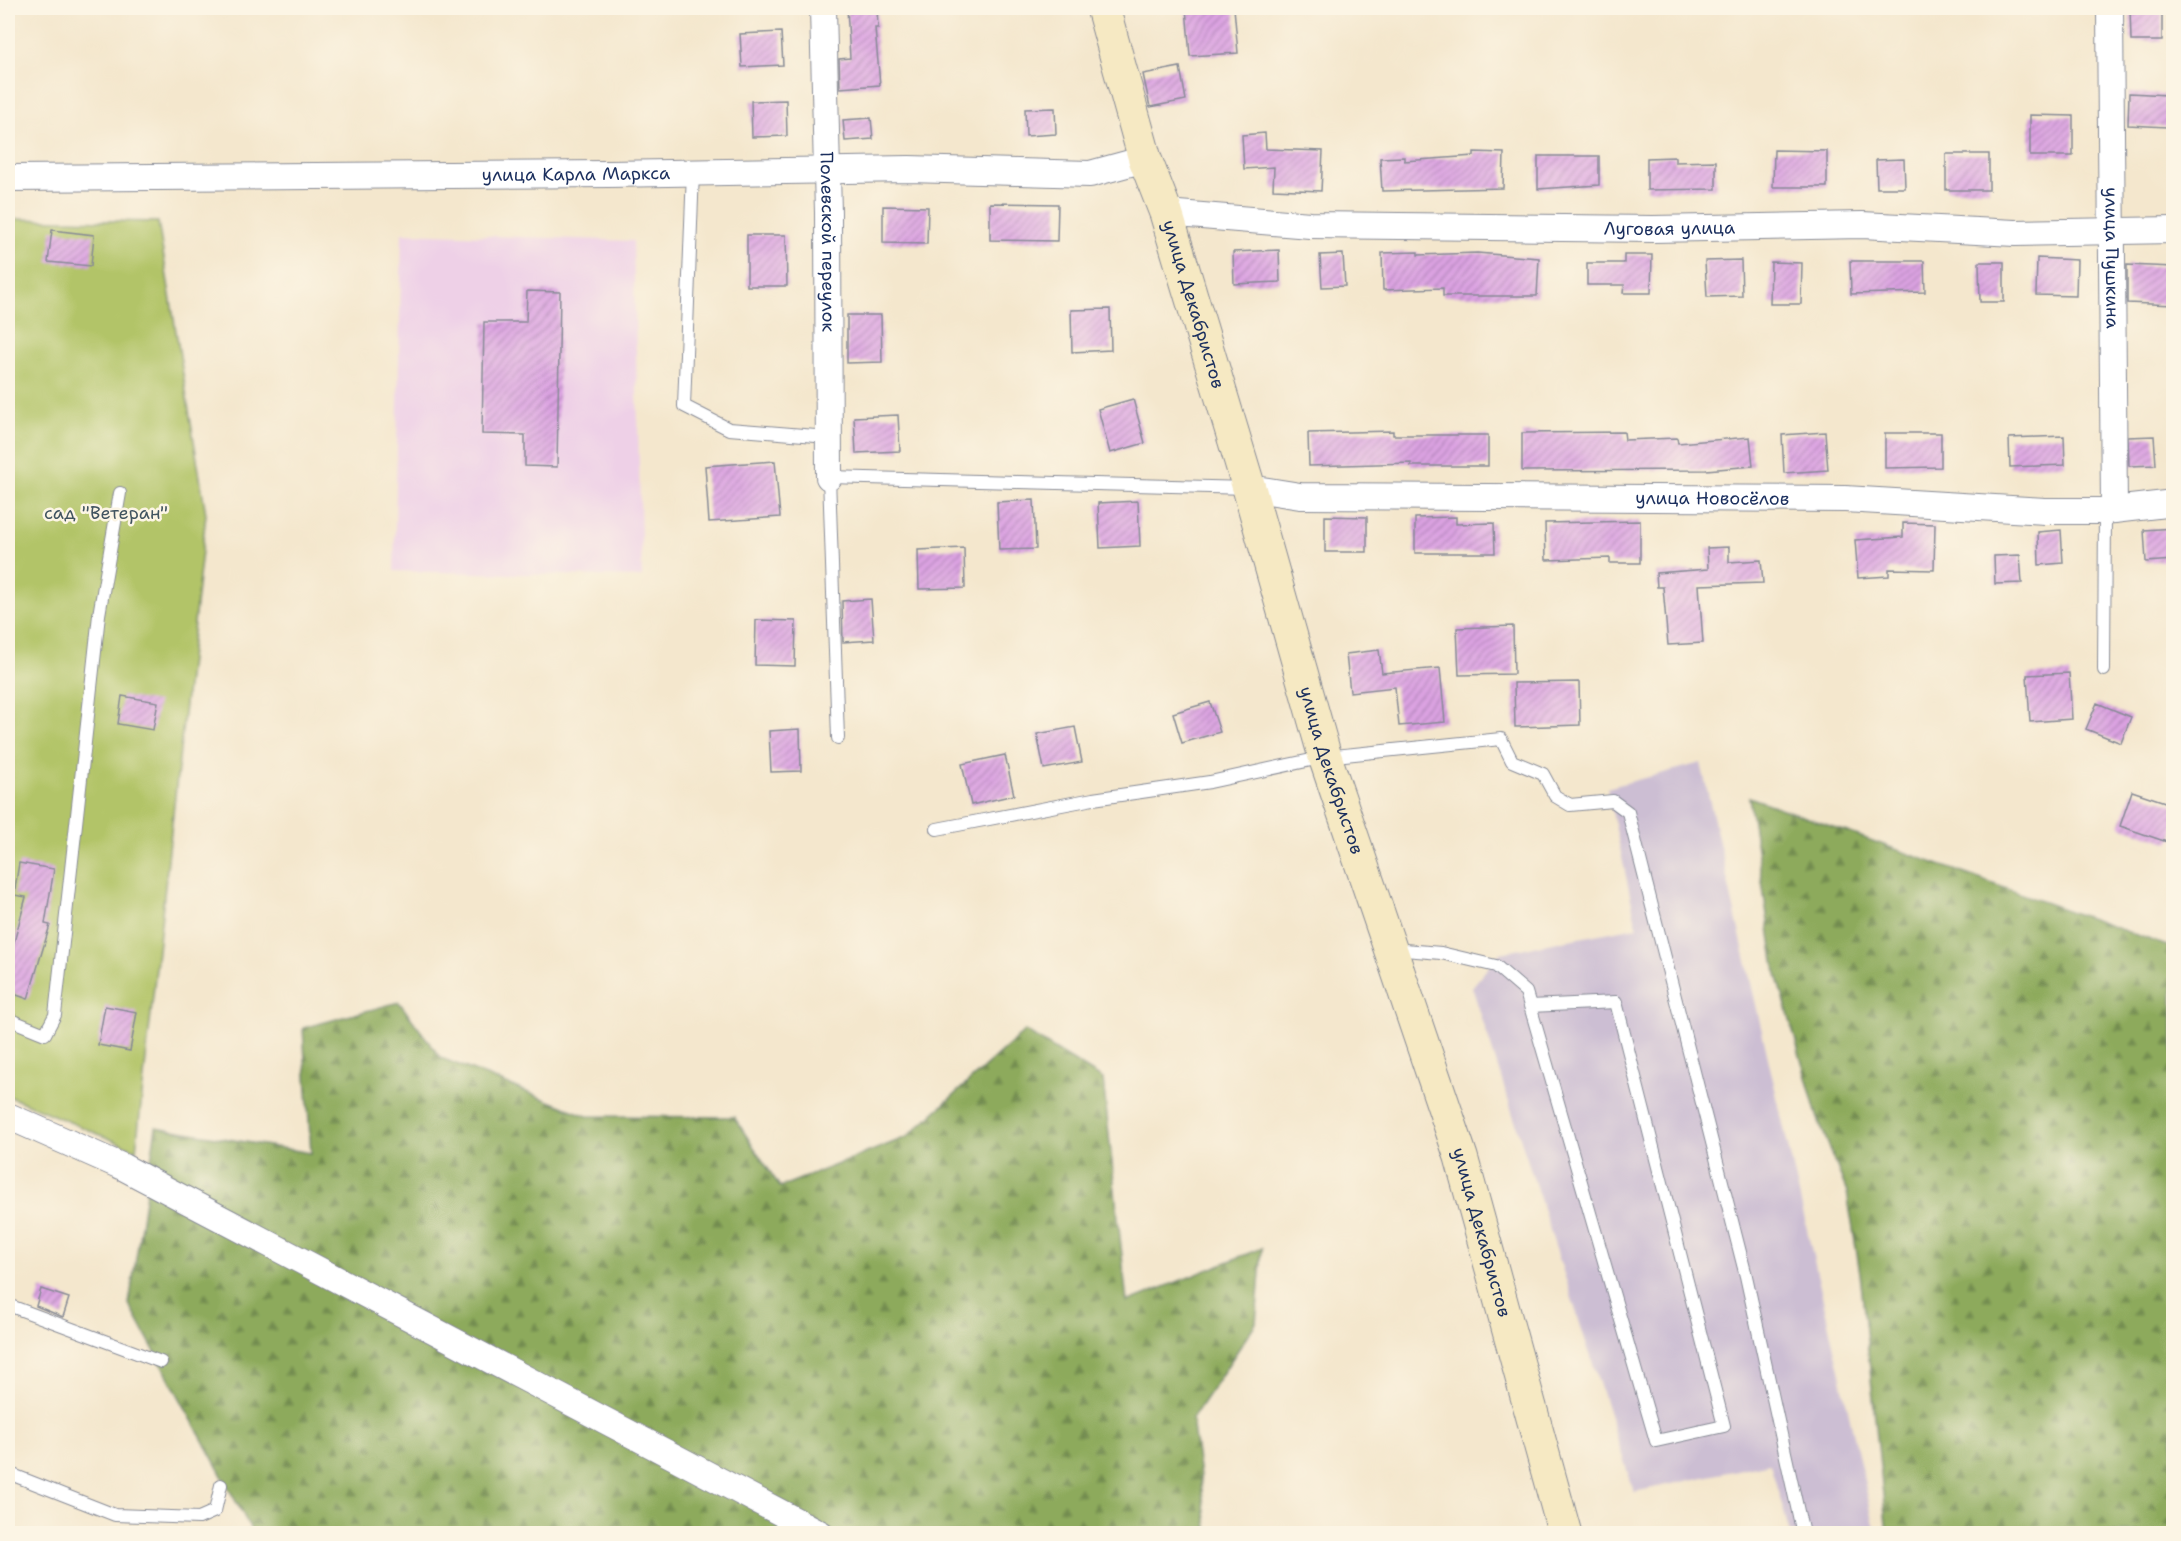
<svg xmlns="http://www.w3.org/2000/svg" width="2181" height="1541" viewBox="0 0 2181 1541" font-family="'Shantell Sans',sans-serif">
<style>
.built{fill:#eed0e7}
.industrial{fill:#ccbed3}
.forest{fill:url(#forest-firs);stroke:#546c5d;stroke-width:1.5}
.garden{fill:#b2c468;stroke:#667a63;stroke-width:1.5}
.building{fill:url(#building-hatch)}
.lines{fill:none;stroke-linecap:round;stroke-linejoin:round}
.lane-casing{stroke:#888b96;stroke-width:14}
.street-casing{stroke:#888b96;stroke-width:28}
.secondary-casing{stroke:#888b96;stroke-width:35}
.lane{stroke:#fff;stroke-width:12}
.street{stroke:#fff;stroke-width:26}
.secondary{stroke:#f6e9c3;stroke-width:33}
.labels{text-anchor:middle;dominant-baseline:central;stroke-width:5;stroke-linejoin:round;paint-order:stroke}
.street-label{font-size:18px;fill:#1b2f5e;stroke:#fcf5e5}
.park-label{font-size:18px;fill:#415460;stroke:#fcf5e5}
</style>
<defs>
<pattern id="forest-firs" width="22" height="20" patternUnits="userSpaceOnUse" patternTransform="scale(1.5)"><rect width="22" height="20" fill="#8daa5c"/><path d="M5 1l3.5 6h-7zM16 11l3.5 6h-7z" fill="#728b4f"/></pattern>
<pattern id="building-hatch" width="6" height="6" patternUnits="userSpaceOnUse" patternTransform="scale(1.5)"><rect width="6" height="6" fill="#dca3e2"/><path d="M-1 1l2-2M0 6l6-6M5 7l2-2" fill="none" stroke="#b285ba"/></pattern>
</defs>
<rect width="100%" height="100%" fill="#fcf5e5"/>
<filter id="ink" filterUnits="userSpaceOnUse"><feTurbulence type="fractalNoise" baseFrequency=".0167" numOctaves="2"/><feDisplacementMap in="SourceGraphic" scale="12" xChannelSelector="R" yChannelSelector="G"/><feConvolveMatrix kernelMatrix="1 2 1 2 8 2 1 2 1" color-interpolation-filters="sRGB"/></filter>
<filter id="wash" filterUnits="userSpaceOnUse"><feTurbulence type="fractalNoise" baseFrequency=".008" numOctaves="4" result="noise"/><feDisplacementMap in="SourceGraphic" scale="24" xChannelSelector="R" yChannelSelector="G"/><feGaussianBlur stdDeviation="1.35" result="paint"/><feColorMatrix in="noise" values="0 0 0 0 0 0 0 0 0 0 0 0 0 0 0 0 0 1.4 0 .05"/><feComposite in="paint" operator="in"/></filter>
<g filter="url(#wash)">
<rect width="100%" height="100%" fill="#f4e7cd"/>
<path class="built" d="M402,233L633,241L642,577L394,571Z"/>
<path class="industrial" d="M1701,763L1876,1533H1790L1770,1463L1634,1492L1472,987L1500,953L1637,927L1607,788Z"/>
<path class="forest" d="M1749,797L2173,948V1533H1887L1860,1273L1847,1192L1817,1116L1775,967Z
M399,1002L441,1058L587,1116L734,1117L780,1187L907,1137L1025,1031L1103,1079L1127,1302L1262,1248L1256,1323L1192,1419L1208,1534L253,1533L129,1304L156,1127L311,1153L303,1028Z"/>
<path class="garden" d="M8,219L158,222L206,514L136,1150L8,1096Z"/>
<g id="blocks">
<path class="building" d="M847,8H877L878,28H875L880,85L840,88L839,59L850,58Z
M1186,8H1234L1238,53L1190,56Z
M2130,8H2162V41H2131Z
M781,32L783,65L742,67L740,34Z
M1180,67L1186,100L1150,107L1143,74Z
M2129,93L2168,95L2167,127L2128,125Z
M786,100L787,136L752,137L751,101Z
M1055,108L1056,134L1026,136L1025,109Z
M2030,115L2073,116V156H2030Z
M871,118L873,139L845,141L843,120Z
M1265,133L1266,149L1323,151L1321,191L1273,189L1274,167L1244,169L1242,135Z
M1774,150L1827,151V187H1773Z
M1474,152L1504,153L1503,188L1382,191L1380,158L1404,157V161L1474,156Z
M1946,154H1989V190H1946Z
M1538,156H1599V185L1538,189Z
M1675,157V162L1716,161V189L1647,190V158Z
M1904,159L1905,188H1877L1876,160Z
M990,203L1058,204L1057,241L990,240Z
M883,206L928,207L927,244L883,243Z
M52,230L94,235L91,266L48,262Z
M747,235H786L787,286H747Z
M1279,250L1280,282L1234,284L1233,252Z
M1418,252V255L1477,253L1539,258L1537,296H1443V288L1383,290L1382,253Z
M1343,254L1345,286L1322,287L1320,255Z
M1624,255H1652L1651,293H1623L1624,285H1587V263H1624Z
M2037,258L2077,260L2076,296L2036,295Z
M1741,260L1742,296L1707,297L1705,261Z
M1850,261H1924L1925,292L1851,294Z
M1771,262L1802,263L1801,304H1770Z
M1979,262H2004V302H1980Z
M2127,265L2174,267V305L2127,303Z
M527,291L560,292L557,467L525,466V435L482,434L484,322H526Z
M1110,309L1111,350L1072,352L1071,310Z
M847,315H881L882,362L847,363Z
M1133,399L1145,443L1110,453L1098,409Z
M898,415L900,451L856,453L854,417Z
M1393,431V435H1488V466H1411V463L1309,466L1308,433Z
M1624,432L1625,440L1677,438L1678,443L1750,437L1753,466L1706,470L1522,471V433Z
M1825,432L1828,470L1784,473L1782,435Z
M1885,433H1941V467L1885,468Z
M2064,436L2065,465L2010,467L2009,438Z
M2154,436L2156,465L2129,466L2128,437Z
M775,461L780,517L709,522L705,466Z
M1034,500L1036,549L999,550L997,502Z
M1138,501L1140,546L1100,548L1098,503Z
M1325,516L1367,517V552H1325Z
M1456,517V524L1494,523L1495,553H1415V518Z
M1640,521V563H1610V558L1546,560L1545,523Z
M1903,523L1935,524L1934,570L1889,569V576L1858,578L1855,540L1903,537Z
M2174,528V560L2146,562L2144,530Z
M2061,530L2063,563L2039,565L2038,532Z
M1729,547V562L1761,560L1763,583L1699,585L1703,643L1668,645L1663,587H1657L1656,573L1708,569L1707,548Z
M964,548L965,588L919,589L918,550Z
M2020,555L2022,583L1995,584L1994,556Z
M871,599L874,640L843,642L842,601Z
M756,620L796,621L795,666L755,665Z
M1513,626L1514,674L1459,675L1457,628Z
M1379,650L1382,673L1440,668L1445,722L1399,726L1395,687L1350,692L1346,654Z
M2069,673L2072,719L2030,722L2027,675Z
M1579,682L1580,725L1515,727L1514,683Z
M122,696L158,702L153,730L118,724Z
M1210,702L1220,732L1182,743L1173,713Z
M2097,703L2131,717L2121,743L2086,729Z
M1075,727L1082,762L1044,769L1037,734Z
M800,729L801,771L771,772L769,731Z
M1005,755L1014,795L971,805L962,764Z
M2132,791L2174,805V833L2170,843L2120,826Z
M19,863L54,869L45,924L50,925L28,999L8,992V965L26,897L14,895Z
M105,1006L137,1012L130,1051L98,1045Z
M41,1289L69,1298L63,1317L36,1306Z"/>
</g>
</g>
<g filter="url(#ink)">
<use href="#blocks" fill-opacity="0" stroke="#888b96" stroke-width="1.5"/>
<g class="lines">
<g class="lane-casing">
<path id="lane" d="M693,172L684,406L729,429L828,437
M2104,670L2105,511
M838,738L829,477L1248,488
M937,829L1093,799L1210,782L1325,757L1501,739L1512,761L1543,774L1555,796L1570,805L1613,801L1628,812L1746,1276L1803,1534
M1392,949L1441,953L1496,966L1526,992L1656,1441L1724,1426L1616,1002L1530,1006
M8,1019L45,1034L55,1015L99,615L120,493
M8,1305L161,1362
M8,1473L115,1515L199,1518L215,1511L221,1485"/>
</g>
<g class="street-casing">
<g id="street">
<path id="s1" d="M823,8L828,213L829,477"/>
<path id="s2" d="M2110,8L2114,510"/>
<path id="s3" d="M8,178L609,174L909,169L1090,174L1145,159"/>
<path id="s4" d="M1166,213L1310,225L1653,229L1862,225L2015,233L2174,230"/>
<path id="s5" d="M1249,488L1300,496L1845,499L2045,511H2105L2174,503"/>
<path d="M8,1116L123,1167L821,1534"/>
</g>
</g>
<g class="secondary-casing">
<g id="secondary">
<path id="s6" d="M1103,8L1145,159L1166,213L1249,488L1325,757L1461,1157L1565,1534"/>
</g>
</g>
<use href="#lane" class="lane"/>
<use href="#street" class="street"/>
<use href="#secondary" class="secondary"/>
</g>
</g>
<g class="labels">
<g class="street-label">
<text stroke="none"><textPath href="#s3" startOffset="568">улица Карла Маркса</textPath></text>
<text stroke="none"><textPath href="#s4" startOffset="504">Луговая улица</textPath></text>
<text stroke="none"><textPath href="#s1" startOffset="234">Полевской переулок</textPath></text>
<text stroke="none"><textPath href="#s2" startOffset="250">улица Пушкина</textPath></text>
<text stroke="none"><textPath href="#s6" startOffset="310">улица Декабристов</textPath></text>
<text stroke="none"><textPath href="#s5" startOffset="464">улица Новосёлов</textPath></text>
<text stroke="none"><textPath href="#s6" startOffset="796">улица Декабристов</textPath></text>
<text stroke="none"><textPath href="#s6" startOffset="1282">улица Декабристов</textPath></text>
</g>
<g class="park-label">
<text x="106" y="513">сад "Ветеран"</text>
</g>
</g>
<rect width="2181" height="1541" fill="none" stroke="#fcf5e5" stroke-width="30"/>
</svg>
